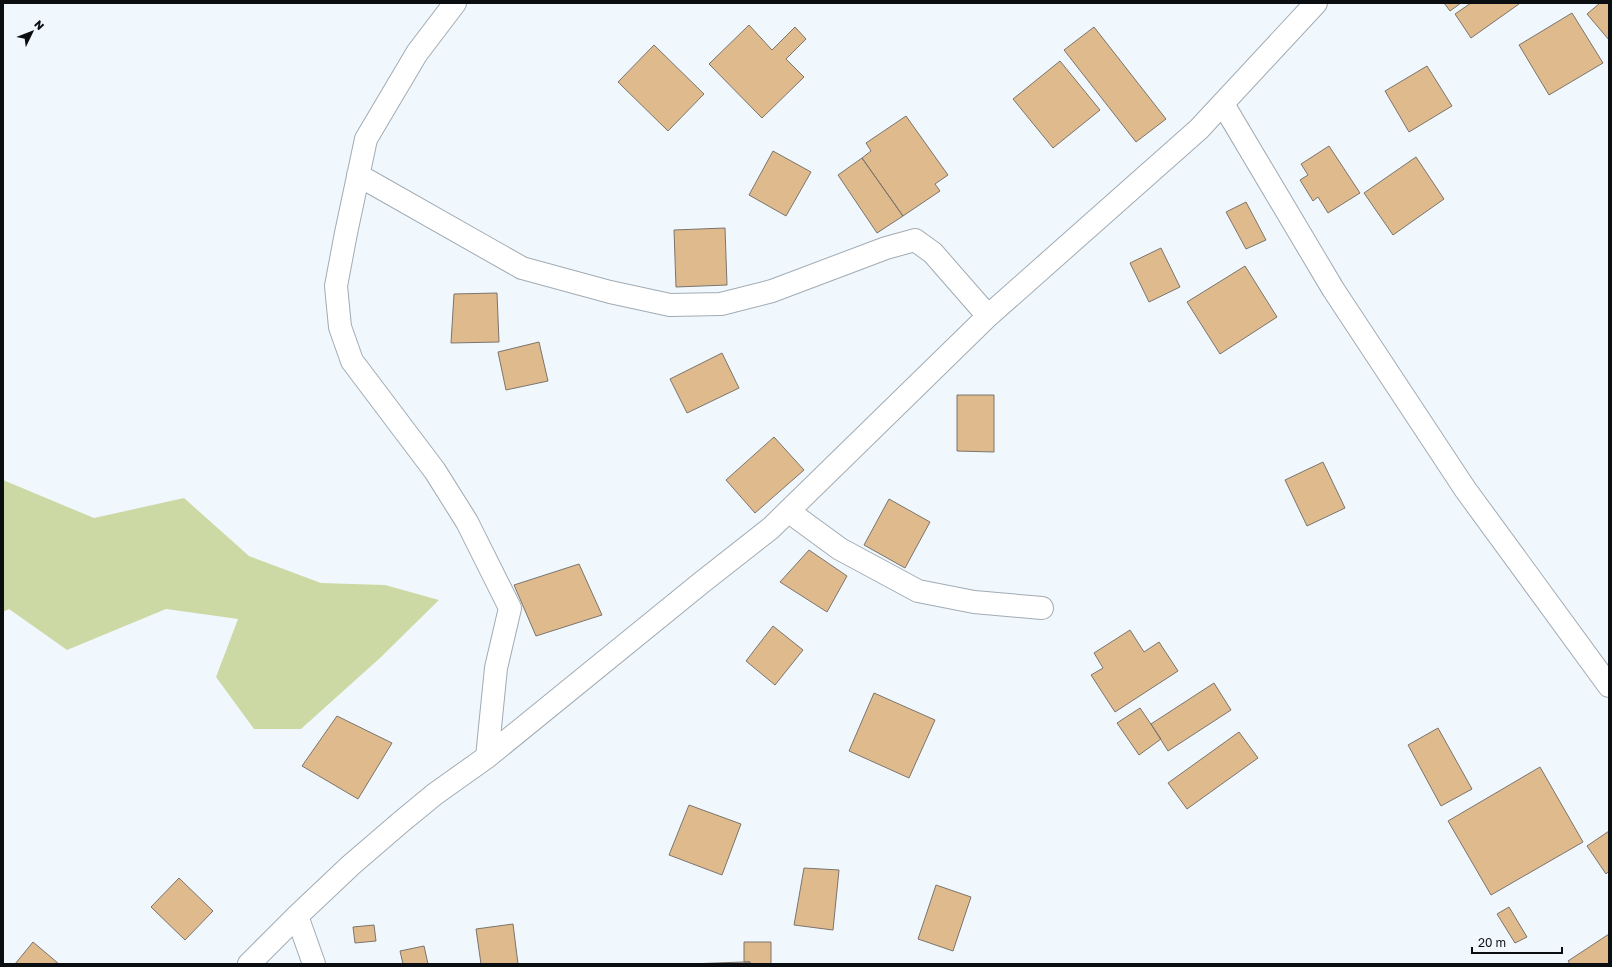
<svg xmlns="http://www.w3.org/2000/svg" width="1612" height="967" viewBox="0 0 1612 967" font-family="'Golos Text',sans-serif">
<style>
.green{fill:#cdd9a4}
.building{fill:#dfba8d;stroke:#7b746c}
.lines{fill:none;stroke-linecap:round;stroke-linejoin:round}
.minor-casing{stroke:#a2abb3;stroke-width:24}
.minor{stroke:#fff;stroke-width:22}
</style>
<rect width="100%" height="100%" fill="#f0f8fe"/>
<path class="green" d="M3,480L94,518L184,498L249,556L321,583L385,585L439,600L380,658L301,729H254L216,677L238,619L166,609L67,650L9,609L3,612Z"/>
<path class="building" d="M1444,3H1461L1450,11Z
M1471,3H1518L1519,4L1471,38L1455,14Z
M1600,3H1609V40L1587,14Z
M1572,13L1603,63L1549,95L1519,45Z
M749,25L772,50L795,27L806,39L786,59L804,77L762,118L709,64Z
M1094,27L1166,119L1136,142L1064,50Z
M654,45L704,94L668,131L618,82Z
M1060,61L1100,110L1053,148L1013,99Z
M1427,66L1452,106L1409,132L1385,91Z
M906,116L948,175L935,184L940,191L903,216L862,158L871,151L866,143Z
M1329,146L1360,193L1328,213L1318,197L1313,201L1300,180L1308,175L1301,164Z
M773,151L811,172L786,216L749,195Z
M1416,157L1444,199L1393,235L1364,193Z
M862,158L903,216L877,233L838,175Z
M1246,202L1266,240L1246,249L1226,212Z
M725,228L727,285L676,287L674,230Z
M1161,248L1180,287L1149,302L1130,263Z
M1245,266L1277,317L1220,354L1187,302Z
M497,293L499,342L451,343L454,294Z
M539,342L548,381L506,390L498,352Z
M722,353L739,388L687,413L670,379Z
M957,395H994V452L957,451Z
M774,437L804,470L755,513L726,480Z
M1323,462L1345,508L1307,526L1285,480Z
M889,499L930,522L905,568L864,545Z
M809,550L847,576L827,612L780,582Z
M579,564L602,615L536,636L514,585Z
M773,626L803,650L775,685L746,661Z
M1130,630L1144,652L1159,642L1178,671L1115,712L1091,675L1103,668L1094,653Z
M1214,683L1231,710L1168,751L1151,724Z
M874,693L935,720L909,778L849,751Z
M1140,708L1161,739L1139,755L1117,723Z
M337,716L392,743L358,799L302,766Z
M1438,728L1472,789L1441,806L1408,745Z
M1239,732L1258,758L1187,809L1168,783Z
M1540,767L1583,842L1491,895L1448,821Z
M689,805L741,824L722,875L669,855Z
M1609,831V871L1606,874L1587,846Z
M804,868L839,870L833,930L794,925Z
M179,878L213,911L185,940L151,907Z
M936,885L971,897L953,951L918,939Z
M1509,907L1527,937L1515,943L1497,914Z
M513,924L518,964H481L476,929Z
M374,925L376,941L355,943L353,927Z
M1609,934V964H1570L1568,961Z
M33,942L59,964H15Z
M744,942H771V964H750V962H744Z
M424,946L428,964H403L400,951Z
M744,962H750V964H688Z"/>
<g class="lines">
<g class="minor-casing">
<path id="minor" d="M455,3L417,53L366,139L346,233L336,286L340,327L352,361L435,471L467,522L510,608L496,668L487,757
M1223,104L1333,289L1465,489L1609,686
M358,175L522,268L610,292L670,305L721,304L772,291L886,248L915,240L933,253L988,316
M788,511L840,549L918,591L974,602L1042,608
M297,916L314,964
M249,964L297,916L351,865L401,822L435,794L487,757L701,583L771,528L988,316L1199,129L1316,3"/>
</g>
<use href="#minor" class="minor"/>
</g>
<rect width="1612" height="967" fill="none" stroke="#0b0e10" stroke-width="8"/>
<g transform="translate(32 32) rotate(47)" stroke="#f0f8fe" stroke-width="3" paint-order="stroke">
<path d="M0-3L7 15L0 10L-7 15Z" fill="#0b0e10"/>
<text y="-6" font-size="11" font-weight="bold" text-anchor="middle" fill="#0b0e10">N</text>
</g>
<path d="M1472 947v6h90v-6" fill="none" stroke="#0b0e10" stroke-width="2"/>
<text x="1478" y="947" font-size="12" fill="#0b0e10" stroke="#f0f8fe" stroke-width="3" paint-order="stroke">20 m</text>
</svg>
